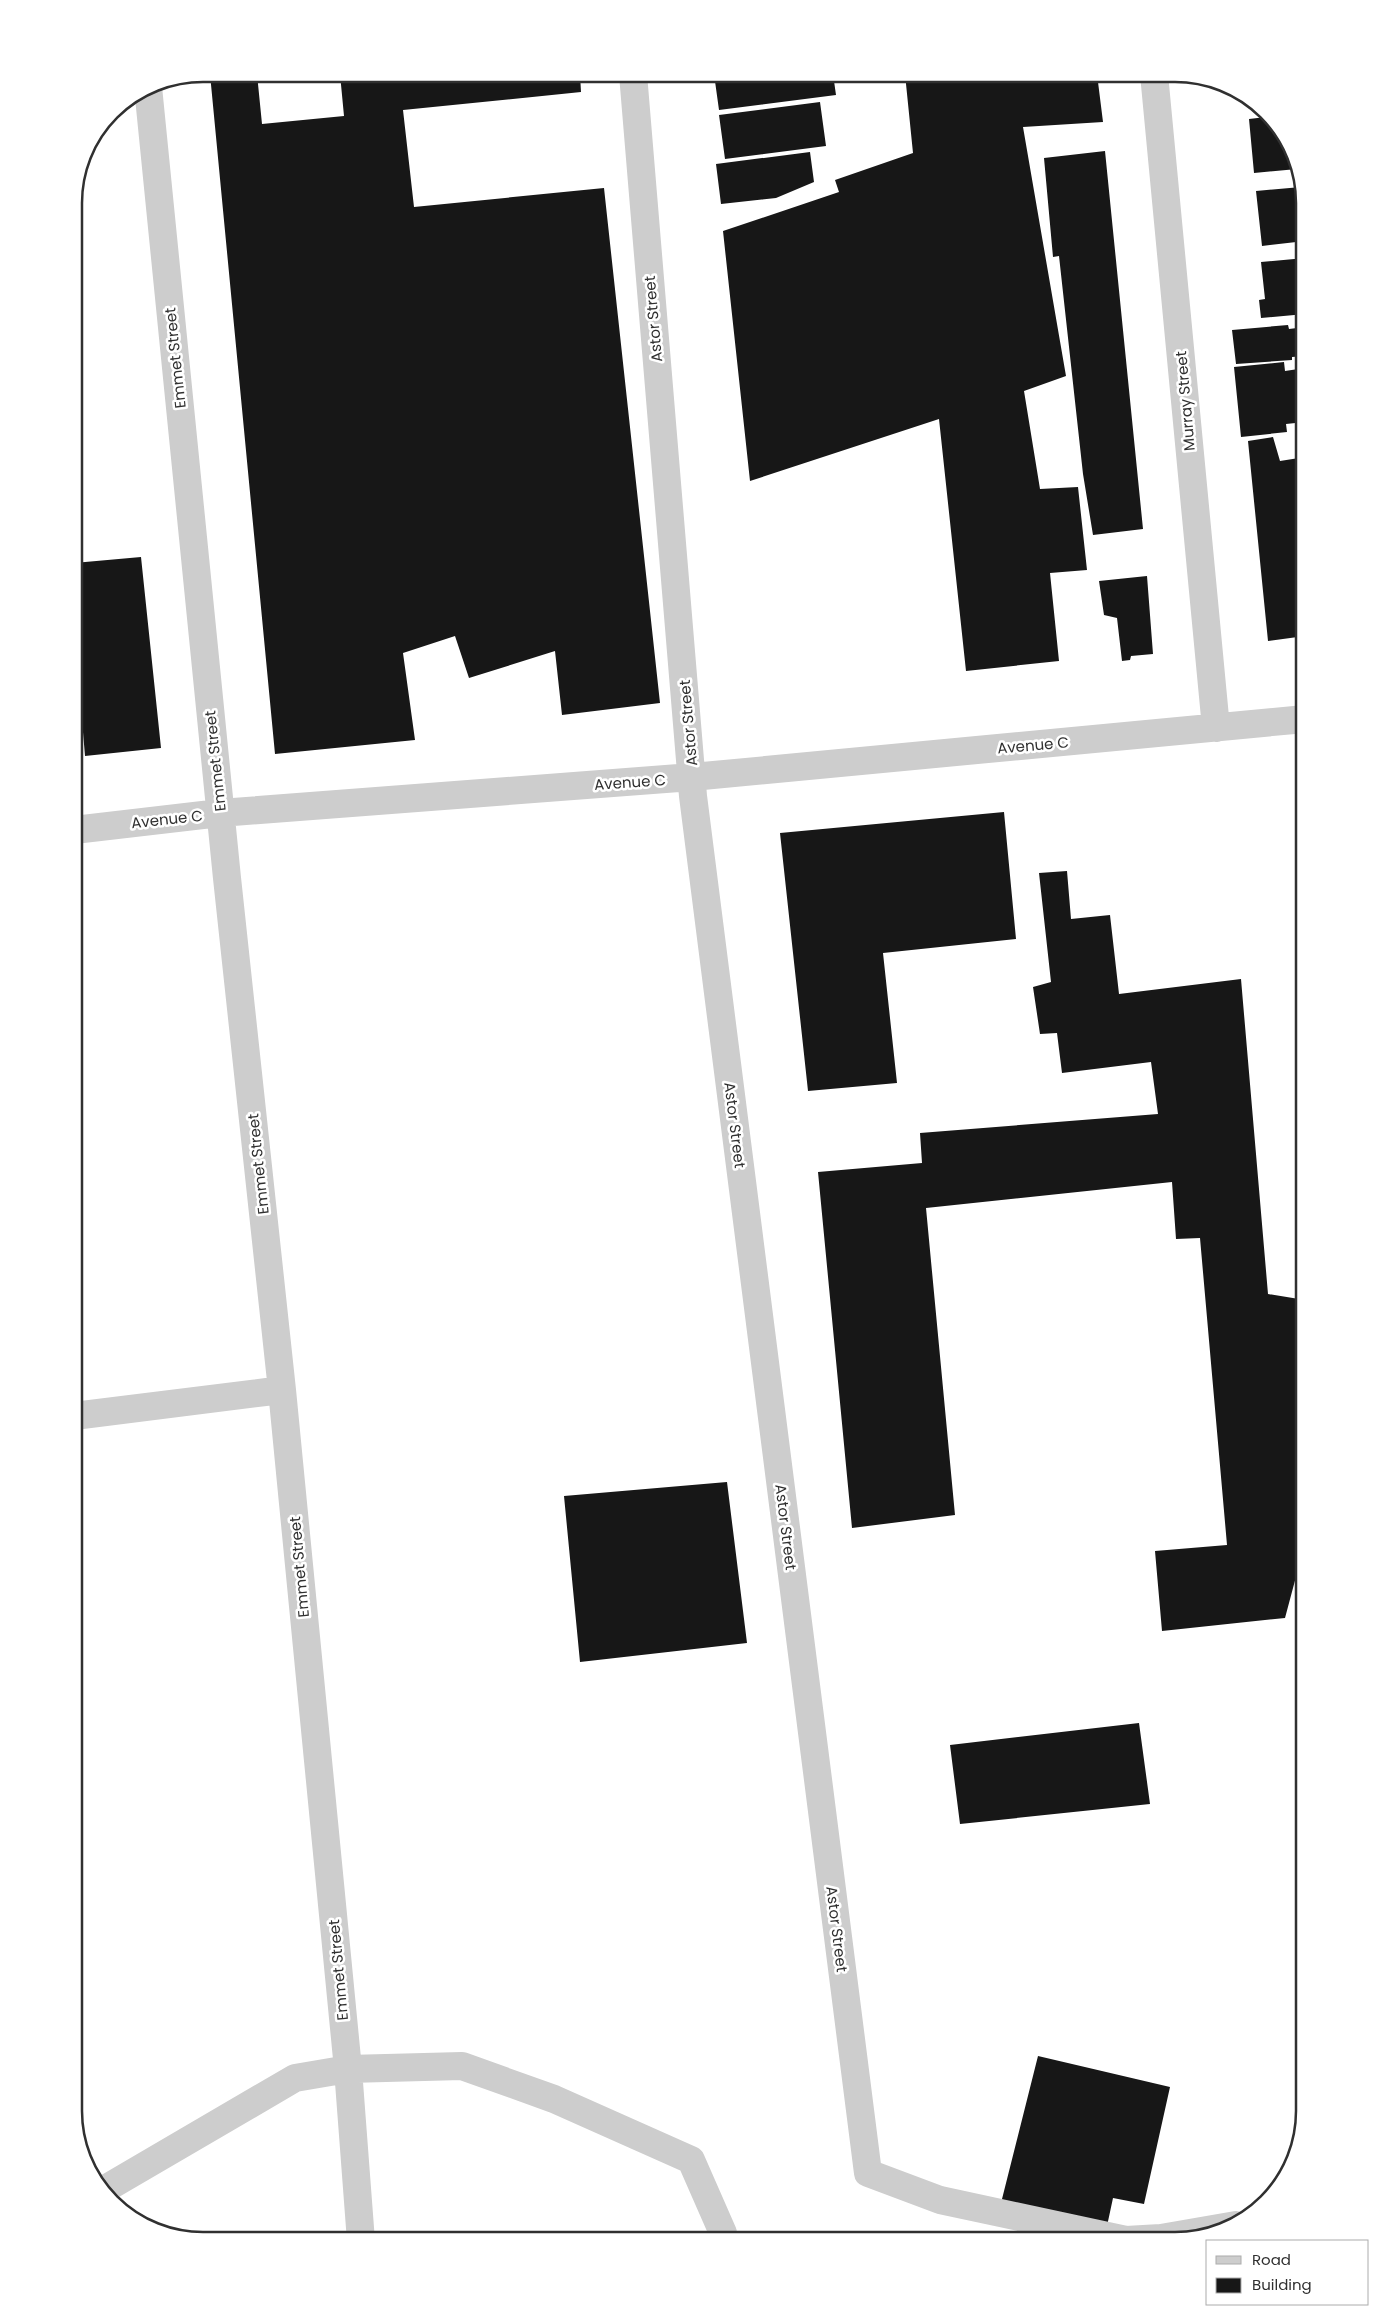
<svg xmlns="http://www.w3.org/2000/svg" width="1379" height="2315" viewBox="0 0 1379 2315" font-family="Poppins,sans-serif">
<style>
.building{fill:#171717}
.lines{fill:none;stroke-linecap:round;stroke-linejoin:round}
.minor{stroke:#cdcdcd;stroke-width:28}
.labels{text-anchor:middle;dominant-baseline:central;stroke-width:5;stroke-linejoin:round;paint-order:stroke}
.street-label{font-size:15px;fill:#303030;stroke:#fff}
.rim{fill:none;stroke:#303030;stroke-width:2.5}
</style>
<rect width="100%" height="100%" fill="#fff"/>
<path class="building" d="M210,74H257L262,124L344,116L340,74H580L581,92L403,110L414,207L604,188L660,703L562,715L555,651L469,678L455,636L403,653L415,740L275,754Z
M714,74H833L836,95L719,110Z
M905,74H1097L1103,122L1023,127L1066,376L1024,391L1040,489L1078,487L1087,570L1050,573L1059,661L966,671L939,419L750,481L723,231L839,192L835,180L913,153Z
M820,102L826,146L725,159L719,115Z
M1266,117L1292,147L1297,169L1254,173L1249,119Z
M1105,151L1143,529L1093,535L1083,474L1059,256L1053,257L1044,158Z
M810,152L814,182L776,198L721,204L716,164Z
M1301,187L1305,204V241L1262,246L1256,191Z
M1305,258V314L1261,318L1259,300L1265,299L1261,262Z
M1288,325L1289,329L1305,327V356L1292,357V360L1236,364L1232,330Z
M1284,362L1285,371L1305,368V422L1286,424L1287,432L1241,437L1234,367Z
M1305,432V636L1268,641L1248,441L1273,437L1280,461L1299,458L1295,434Z
M141,557L161,748L85,756L80,696L74,697V646H76L74,563Z
M1147,576L1153,654L1131,656L1130,660L1122,661L1117,618L1104,615L1099,581Z
M1004,812L1016,939L883,953L897,1083L808,1091L780,833Z
M1067,871L1071,919L1110,915L1119,994L1241,979L1268,1294L1305,1300V1543L1285,1618L1162,1631L1155,1551L1227,1545L1200,1238L1176,1239L1172,1182L926,1208L955,1515L852,1528L818,1172L922,1163L920,1133L1158,1114L1151,1062L1062,1073L1057,1033L1040,1034L1033,987L1051,982L1039,873Z
M727,1482L747,1643L580,1662L564,1496Z
M1139,1723L1150,1804L960,1824L950,1745Z
M1038,2056L1170,2087L1144,2204L1113,2198L1107,2226L1001,2203Z"/>
<g class="lines">
<path class="minor" d="M633,74L693,796L868,2173L940,2200L1126,2240L1161,2238L1236,2225
M1154,74L1216,728
M148,87L227,878L282,1390L348,2069L361,2241
M74,830L220,813L692,777L1305,719
M74,1416L282,1390
M105,2189L295,2078L348,2069L462,2066L554,2099L691,2160L723,2233"/>
</g>
<g class="labels">
<g class="street-label">
<text transform="translate(653 319) rotate(-95)">Astor Street</text>
<text transform="translate(175 358) rotate(-96)">Emmet Street</text>
<text transform="translate(1185 401) rotate(-95)">Murray Street</text>
<text transform="translate(688 723) rotate(-95)">Astor Street</text>
<text transform="translate(1033 745) rotate(-5)">Avenue C</text>
<text transform="translate(215 761) rotate(-96)">Emmet Street</text>
<text transform="translate(630 782) rotate(-4)">Avenue C</text>
<text transform="translate(167 819) rotate(-6)">Avenue C</text>
<text transform="translate(735 1125) rotate(83)">Astor Street</text>
<text transform="translate(258 1164) rotate(-96)">Emmet Street</text>
<text transform="translate(786 1527) rotate(83)">Astor Street</text>
<text transform="translate(299 1567) rotate(-95)">Emmet Street</text>
<text transform="translate(837 1929) rotate(83)">Astor Street</text>
<text transform="translate(338 1970) rotate(-95)">Emmet Street</text>
</g>
</g>
<path d="M0 0H1379V2315H0ZM203 82H1175A121 121 0 0 1 1296 203V2111A121 121 0 0 1 1175 2232H203A121 121 0 0 1 82 2111V203A121 121 0 0 1 203 82Z" fill="#fff" fill-rule="evenodd"/>
<path class="rim" d="M203 82H1175A121 121 0 0 1 1296 203V2111A121 121 0 0 1 1175 2232H203A121 121 0 0 1 82 2111V203A121 121 0 0 1 203 82Z"/>
<rect x="1206" y="2240" width="162" height="65" fill="#ffffff" stroke="#acacac"/>
<rect x="1216" y="2256" width="25" height="8" fill="#cdcdcd" stroke="#acacac"/>
<text x="1252" y="2265" font-size="15" fill="#303030">Road</text>
<rect x="1216" y="2278" width="25" height="15" fill="#171717" stroke="#acacac"/>
<text x="1252" y="2290" font-size="15" fill="#303030">Building</text>
</svg>
